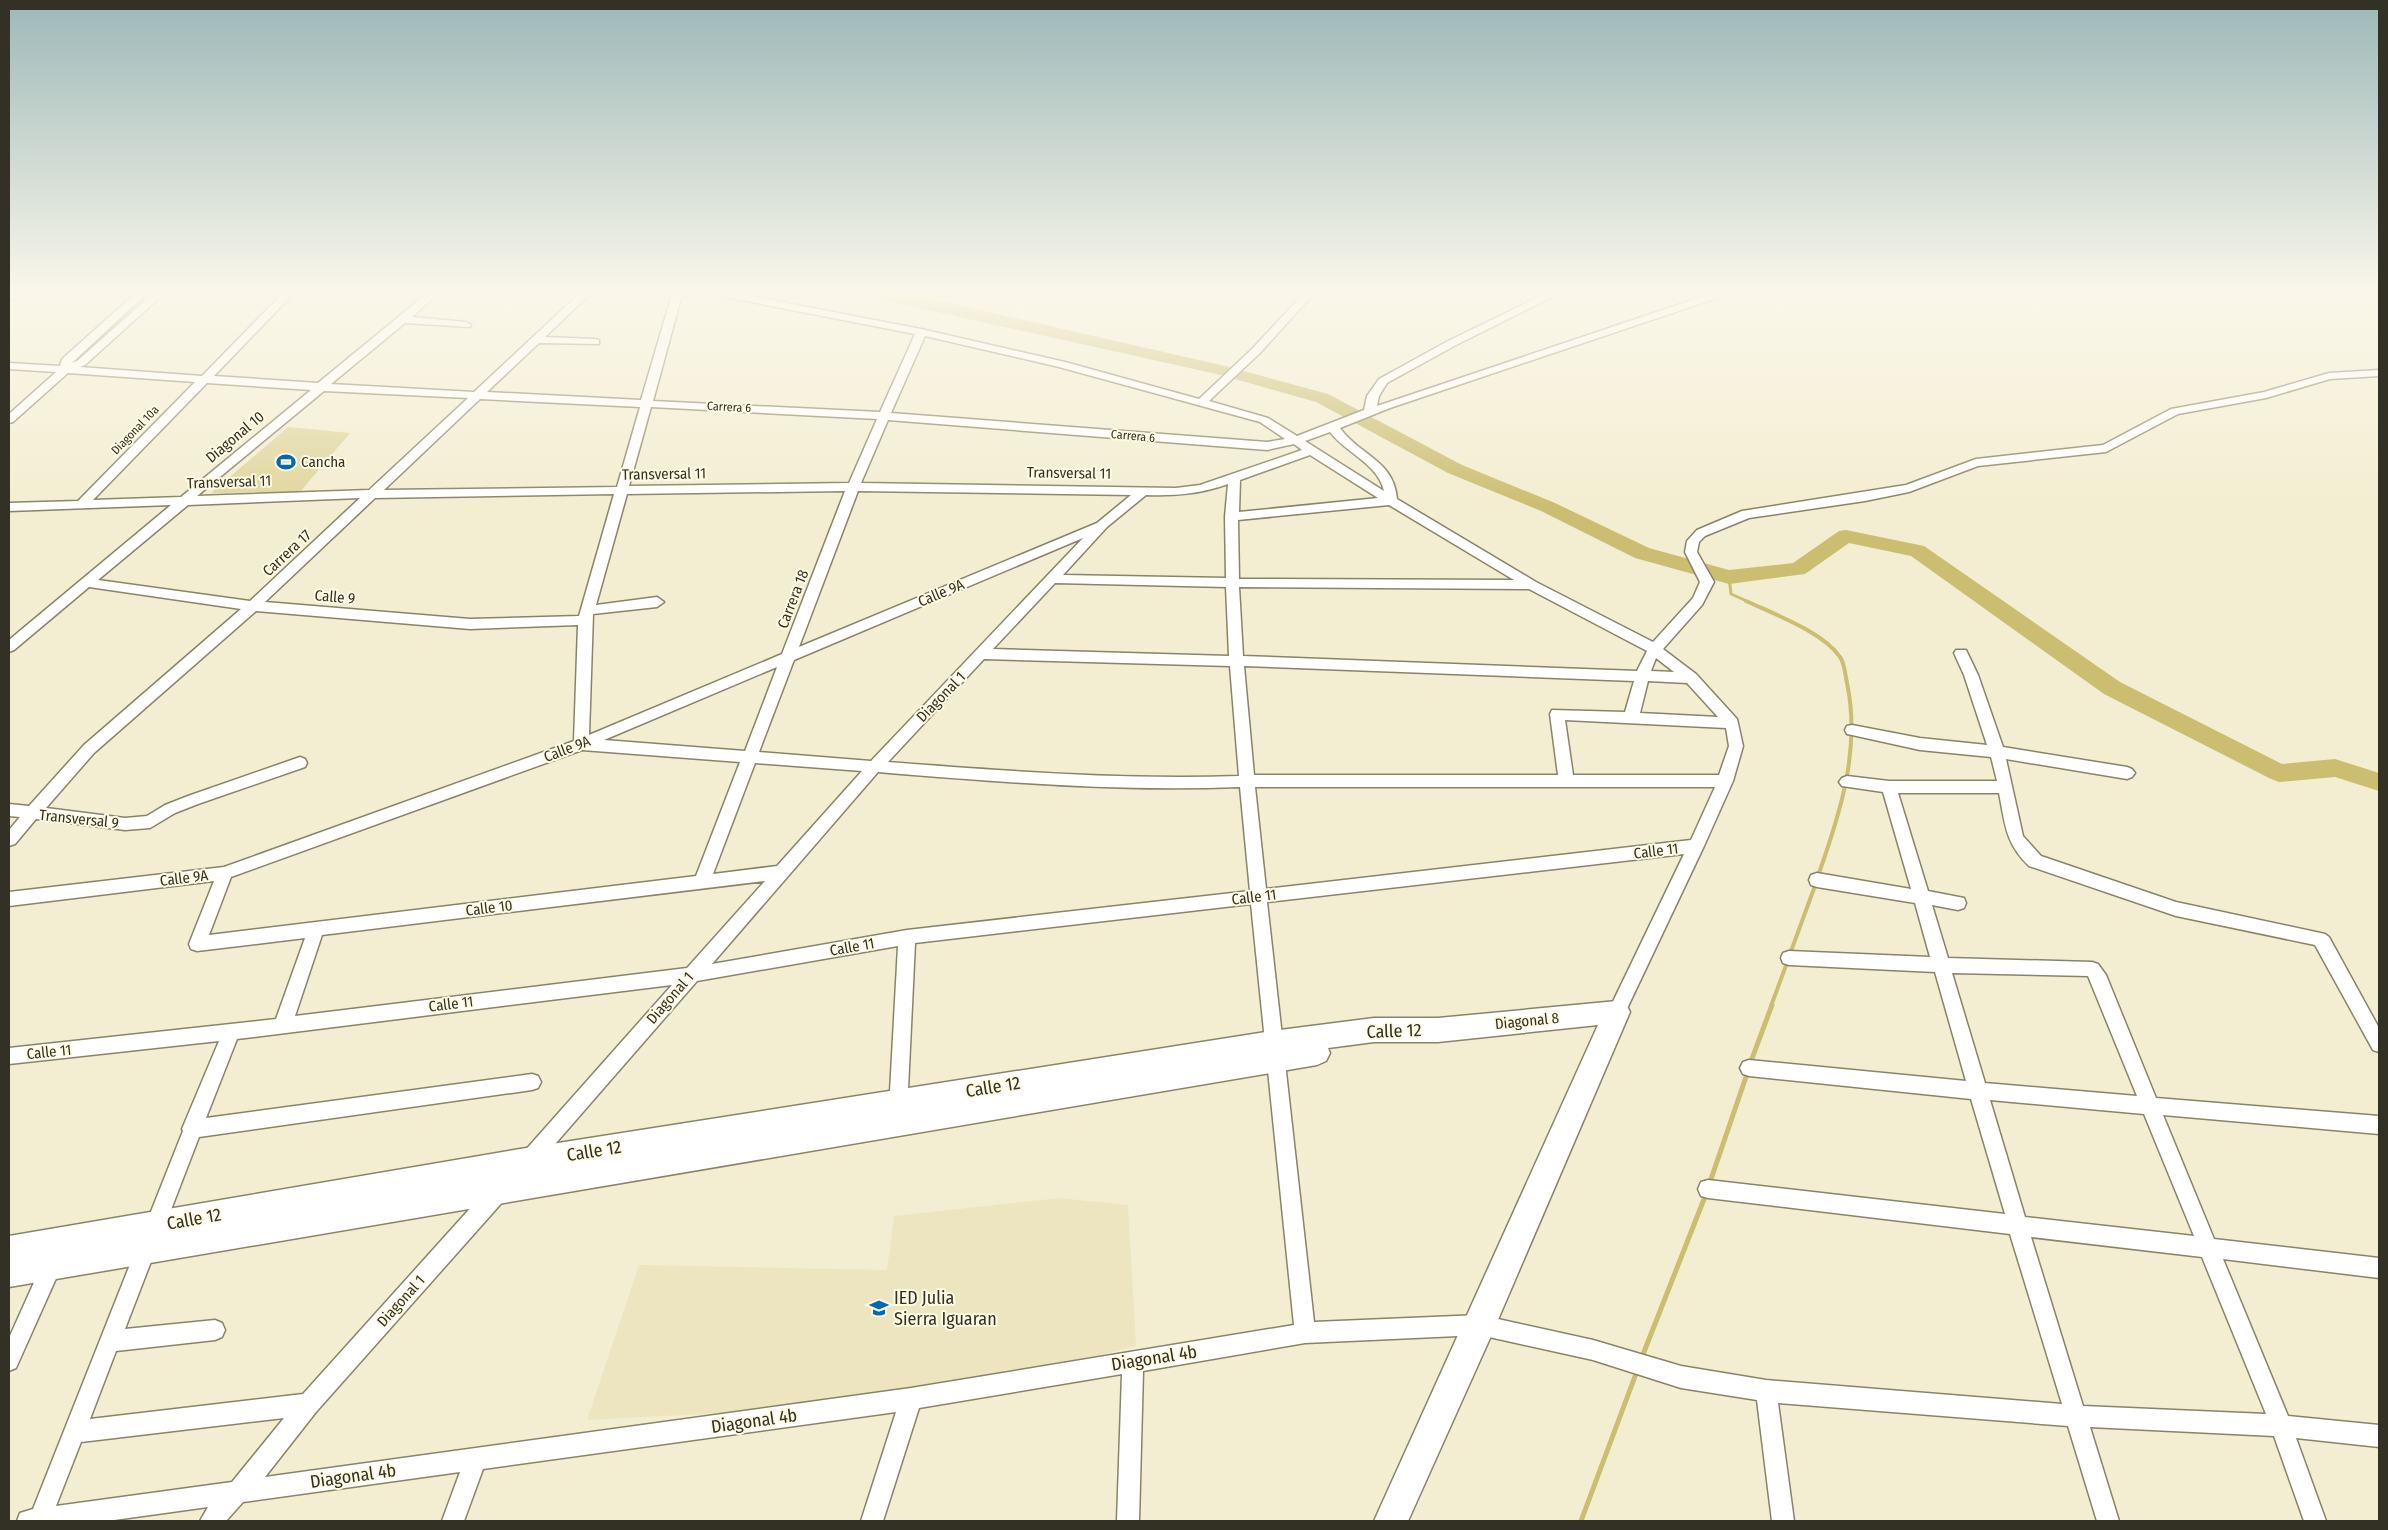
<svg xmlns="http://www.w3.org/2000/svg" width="2388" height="1530" viewBox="0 0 2388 1530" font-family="'Fira Sans Condensed',sans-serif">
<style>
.built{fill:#ece5c0}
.green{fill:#e0d69e}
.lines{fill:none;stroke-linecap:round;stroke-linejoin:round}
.stream-far2{stroke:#ccbe71;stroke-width:3}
.stream-far1{stroke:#ccbe71;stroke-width:4}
.stream{stroke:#ccbe71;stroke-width:5}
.river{fill:#ccbe71;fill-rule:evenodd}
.street-casing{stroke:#888469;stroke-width:3}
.secondary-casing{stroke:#888469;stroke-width:3}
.street{fill:#fff;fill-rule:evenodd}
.secondary{fill:#fff;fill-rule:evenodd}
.labels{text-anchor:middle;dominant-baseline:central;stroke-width:4;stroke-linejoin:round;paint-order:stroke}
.far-street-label{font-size:12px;fill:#333126;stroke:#fffbe3}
.street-label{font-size:15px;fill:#333126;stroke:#fffbe3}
.poi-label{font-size:15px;fill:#333126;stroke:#fffbe3;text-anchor:start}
.near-street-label{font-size:18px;fill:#333126;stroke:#fffbe3}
.near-poi-label{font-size:18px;fill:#333126;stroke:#fffbe3;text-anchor:start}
</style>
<rect width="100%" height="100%" fill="#f3eed1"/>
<path class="built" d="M1059,1198L1128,1205L1136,1346L1036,1371L800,1409L587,1420L639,1265L887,1270L894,1216Z"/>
<path class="green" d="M288,427L350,433L300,492L211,493Z"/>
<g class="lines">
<path class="stream-far2" d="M69,366L153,291
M1729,577L1731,594L1749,602"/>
<path class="stream-far1" d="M1746,601C1774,614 1823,632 1840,657C1845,664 1845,675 1847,683C1861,749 1840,814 1818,876
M1790,954L1816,883
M1771,1006L1788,960"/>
<path class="stream" d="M1750,1064L1772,1005
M1709,1185L1748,1071
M1642,1357L1706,1194
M1581,1521L1637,1371"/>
<path class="river" d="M857,291H889L918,296L1225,366L1328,394L1462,465L1555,503L1649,548L1729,570L1793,563L1839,531L1846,530L1924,546L2120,682L2282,764L2335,759L2379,773V791L2335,777L2279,782L2271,779L2104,694L1911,556L1849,543L1805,574L1729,584L1635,558L1541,511L1448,473L1316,402L1221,375L865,296Z"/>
<g class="street-casing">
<path id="street" d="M13,291H24L9,301V293Z
M138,291H149L72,363L77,361L156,291H167L85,365L80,367L202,376L285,291H296L214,376L318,383L430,291H441L412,317L466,322L471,325L470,327L405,323L331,384L474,392L582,291H593L545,337L595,339L599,340V344L539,343L487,392L641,400L673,291H683L653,401L880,412L915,334L710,294L705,291H724L921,329L1065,362L1199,399L1252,349L1306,291H1316L1260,353L1209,401L1268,418L1297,436L1364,410L1367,396L1379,379L1448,341L1551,291H1564L1456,345L1387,383L1379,396L1377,406L1719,291H1733L1732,293L1390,408L1340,428C1360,456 1394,460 1397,499L1536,582L1653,642L1693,598L1700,582L1685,552L1687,541L1697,530L1742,511L1906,485L1976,459L2103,445L2171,409L2264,392L2329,373L2379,370V376L2330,379L2266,398L2178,414L2106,452L1978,466L1909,492L1865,501L1749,518L1705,536L1699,542L1697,552L1714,582L1702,605L1663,649L1696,674L1737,719L1743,746L1733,781L1704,846L1623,1017L1617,1020L1611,1017L1608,1012L1684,854L1267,902L1314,1322L1480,1315L1593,1340L1681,1366L1766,1380L2062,1404L2010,1234L1708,1198L1701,1196L1698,1189L1701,1182L1708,1180L2005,1214L1971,1099L1749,1076L1743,1074L1740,1068L1743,1062L1749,1060L1966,1081L1935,972L1789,965L1783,963L1781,958L1783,953L1789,951L1930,957L1915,903L1817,887L1811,885L1809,880L1811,875L1817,873L1911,889L1883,792L1842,786L1839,782L1842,778L1847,776L1889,781H1997L1991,757L1920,750L1852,735L1847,734L1845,730L1847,726L1852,725L1920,738L1987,745L1964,675L1954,653L1956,650H1966L1978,675L2003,747L2127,767L2132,769L2135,773L2132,777L2127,779L2006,759L2023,836L2041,856L2176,902L2325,934L2329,937L2379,1028V1052L2373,1050L2315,945L2176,916L2029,866C2005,843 2005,823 1999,793H1898L1928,891L1964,898L1966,903L1964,908L1958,910L1932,905L1948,958L2092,962L2098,964L2106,975L2156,1098L2379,1116V1134L2163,1115L2214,1239L2379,1258V1278L2223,1259L2288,1416L2379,1425V1447L2296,1438L2326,1521H2304L2274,1436L2090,1427L2119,1521H2097L2068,1426L1778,1403L1794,1521H1772L1757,1400L1681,1388L1593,1360L1480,1335L1305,1343L1143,1371L1139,1521H1117L1122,1374L919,1408L883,1521H861L896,1412L483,1469L464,1521H442L460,1472L243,1502L226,1521H200L208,1507L107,1521H17L20,1513L33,1509L183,1131L182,1129L219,1041L9,1064V1048L276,1019L305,938L197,951L191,949L189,944L214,881L9,906V892L224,867L574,741L578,625L470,629L256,611L94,753L46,808L125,818L147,816L165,805L188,796L300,757L305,759L307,763L305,767L198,804L175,813L150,828L125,830L36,819L15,844L9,846V830L20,817L9,816V804L29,806L84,745L241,609L89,587L14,650L9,652V640L171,505L9,511V503L78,501L195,382L68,373L13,422L9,423V414L56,372L9,369V363L60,366L62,359ZM925,336L1059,367L1260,422L1285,439L1267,442L891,413ZM207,383L311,390L181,497L93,500ZM324,391L468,398L369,490L197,496ZM480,399L640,407L617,487L384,490ZM651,407L877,419L849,483L629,486ZM888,420L1267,450L1294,444L1302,450L1200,485L1176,488L861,483ZM1330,432C1346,453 1378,464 1384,491L1305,441ZM1310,455L1378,498L1239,512L1240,480ZM1228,484L1225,517L1226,578L1063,575L1107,527L1146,495C1175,496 1200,494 1228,484ZM845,491L782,654L589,735L593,614L657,607L664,602L657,597L596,605L627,494ZM858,491L1131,495L1097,523L799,647ZM614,494L579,616L470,619L265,602L375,498ZM360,498L250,601L98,580L188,505ZM1389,505L1514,580L1239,579L1238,520ZM1083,538L871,761L759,752L794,660ZM1055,583L1226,587L1229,656L993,649ZM1239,587L1529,589L1647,651L1637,671L1243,656ZM1656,658L1674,672L1651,671ZM984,659L1230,666L1239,776C1121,780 1005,771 888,762ZM1244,666L1634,681L1625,712L1552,710L1550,714L1558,775H1254ZM777,667L745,751L604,740ZM1648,681L1687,683L1718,717L1640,713ZM1565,720L1726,728L1729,746L1719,775H1573ZM582,750L740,762L696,876L209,935L231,877ZM755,763L862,771L777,866L713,874ZM878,772C999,782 1119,792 1240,787L1250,891L907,930L712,964ZM1255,787H1715L1691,840L1266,889ZM765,881L687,968L295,1016L322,935ZM1251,904L1294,1325L911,1388L265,1477L316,1412L506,1198L509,1191L506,1184L499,1182L492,1184L303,1394L90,1419L116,1351L215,1340L222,1337L225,1330L222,1323L215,1320L125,1329L199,1137L532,1090L538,1088L541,1082L538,1076L532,1074L206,1118L237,1039L672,985L522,1154L520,1160L522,1166L529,1169L536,1166L697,981L898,946L889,1110L891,1116L898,1119L905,1116L907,1110L915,943ZM1952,973L2088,976L2137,1096L1985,1083ZM1990,1100L2144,1114L2194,1236L2025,1217ZM2031,1237L2202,1257L2266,1414L2083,1406ZM284,1418L232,1482L56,1506L81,1442Z
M52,1255L59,1258L62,1265L16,1368L9,1371V1338L45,1258Z"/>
</g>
<g class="secondary-casing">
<path id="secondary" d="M1617,1001L1626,1004L1630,1012L1491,1336L1408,1521H1374L1598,1025L1438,1042H1374L1328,1048L1330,1053L1326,1061L1317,1065L9,1287V1236L526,1148L1272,1031L1374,1018H1438Z"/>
</g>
<use href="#street" class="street"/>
<use href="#secondary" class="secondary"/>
</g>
<linearGradient id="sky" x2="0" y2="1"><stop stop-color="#9db8b8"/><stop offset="0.58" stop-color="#faf7ea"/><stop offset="1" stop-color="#faf7ea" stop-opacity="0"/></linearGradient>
<rect width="2388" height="505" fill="url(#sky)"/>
<defs>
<g id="stadium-bare" transform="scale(1.5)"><path d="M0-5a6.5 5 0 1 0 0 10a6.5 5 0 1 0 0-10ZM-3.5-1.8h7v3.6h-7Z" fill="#006ab6" stroke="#fffbe3" stroke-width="2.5" paint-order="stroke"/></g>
<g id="school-bare" transform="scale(1.5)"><path d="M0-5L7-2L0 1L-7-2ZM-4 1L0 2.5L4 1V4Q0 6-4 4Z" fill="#006ab6" stroke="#fffbe3" stroke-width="2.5" paint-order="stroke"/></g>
</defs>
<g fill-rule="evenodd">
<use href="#stadium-bare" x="286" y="462"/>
<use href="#school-bare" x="879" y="1308"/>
</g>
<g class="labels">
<g class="far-street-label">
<text transform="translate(729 407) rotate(3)">Carrera 6</text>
<text transform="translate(135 430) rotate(-46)">Diagonal 10a</text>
<text transform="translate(1133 436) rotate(5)">Carrera 6</text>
</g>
<g class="street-label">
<text transform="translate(235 437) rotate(-40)">Diagonal 10</text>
<text transform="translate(1069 473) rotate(1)">Transversal 11</text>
<text transform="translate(664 474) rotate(-1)">Transversal 11</text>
<text transform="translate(229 482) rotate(-2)">Transversal 11</text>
<text transform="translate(287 553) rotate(-43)">Carrera 17</text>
<text transform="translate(941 593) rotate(-23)">Calle 9A</text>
<text transform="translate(335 597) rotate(5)">Calle 9</text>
<text transform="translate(793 599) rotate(-69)">Carrera 18</text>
<text transform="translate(941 697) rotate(-46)">Diagonal 1</text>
<text transform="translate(567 749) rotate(-21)">Calle 9A</text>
<text transform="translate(79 819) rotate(6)">Transversal 9</text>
<text transform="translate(1656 851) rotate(-7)">Calle 11</text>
<text transform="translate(184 878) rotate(-7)">Calle 9A</text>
<text transform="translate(1254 897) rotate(-7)">Calle 11</text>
<text transform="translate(489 908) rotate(-7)">Calle 10</text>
<text transform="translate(852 947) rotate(-10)">Calle 11</text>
<text transform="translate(670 998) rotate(-49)">Diagonal 1</text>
<text transform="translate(451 1004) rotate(-7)">Calle 11</text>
<text transform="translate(1527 1021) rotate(-6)">Diagonal 8</text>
<text transform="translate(49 1052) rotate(-6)">Calle 11</text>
<text transform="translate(401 1301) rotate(-48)">Diagonal 1</text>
</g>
<g class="poi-label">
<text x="301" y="462">Cancha</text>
</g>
<g class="near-street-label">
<text transform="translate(1394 1031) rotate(-2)">Calle 12</text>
<text transform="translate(993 1087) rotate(-9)">Calle 12</text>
<text transform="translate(594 1151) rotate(-9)">Calle 12</text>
<text transform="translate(194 1219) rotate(-10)">Calle 12</text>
<text transform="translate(1154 1358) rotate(-9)">Diagonal 4b</text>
<text transform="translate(754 1421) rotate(-8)">Diagonal 4b</text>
<text transform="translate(353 1476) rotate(-8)">Diagonal 4b</text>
</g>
<g class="near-poi-label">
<text x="894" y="1298">IED Julia<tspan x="894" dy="21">Sierra Iguaran</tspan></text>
</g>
</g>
<rect width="2388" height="1530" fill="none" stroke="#333126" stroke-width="20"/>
</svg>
